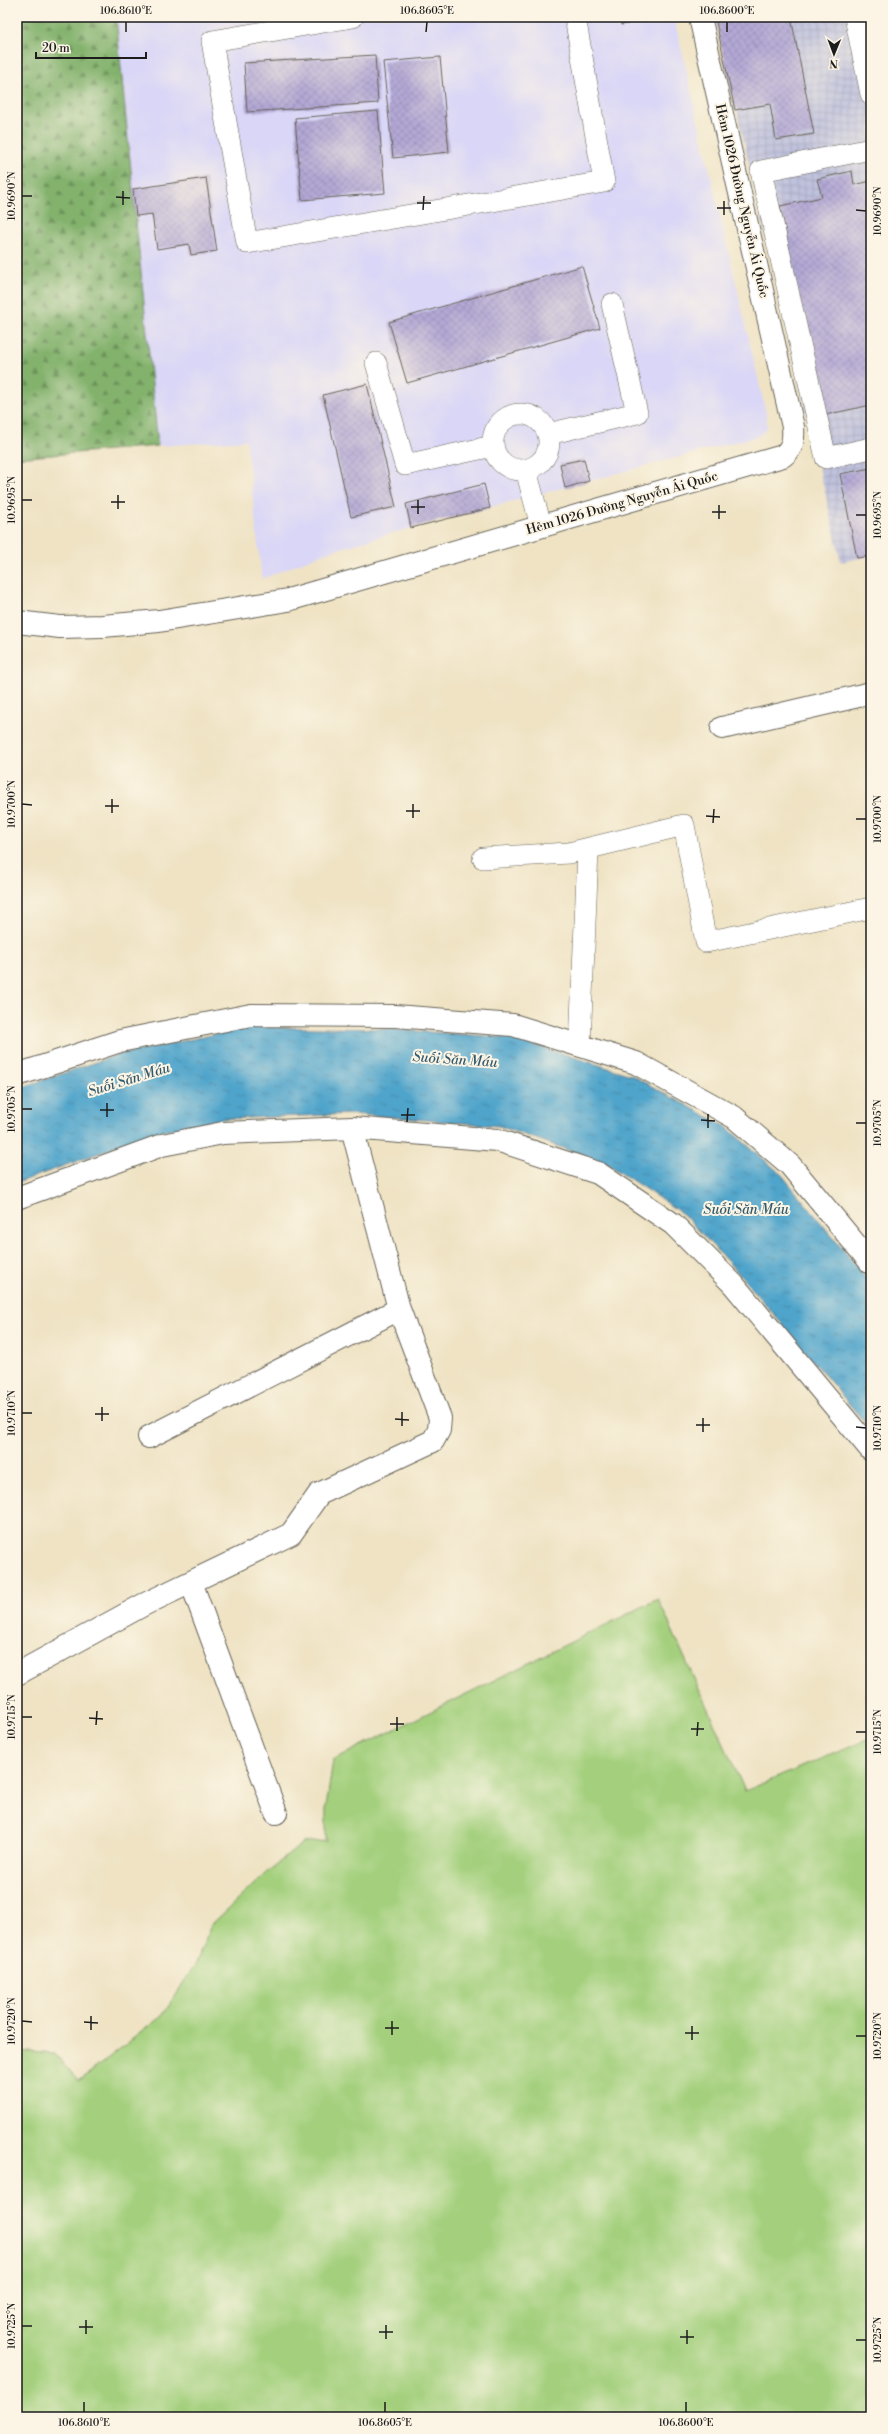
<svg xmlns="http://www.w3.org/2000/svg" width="888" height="2434" viewBox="0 0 888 2434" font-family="'Libre Bodoni',serif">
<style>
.built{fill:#d9d6f7}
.industrial{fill:url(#industrial-grid)}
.grass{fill:#a4d07e;stroke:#60764d}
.forest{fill:url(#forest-firs);stroke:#506744}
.water{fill:url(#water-ripples);stroke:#366074}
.building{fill:url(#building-cross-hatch)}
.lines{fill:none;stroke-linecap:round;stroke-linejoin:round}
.service-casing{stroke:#666257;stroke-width:22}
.minor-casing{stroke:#666257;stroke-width:24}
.service{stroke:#fff;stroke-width:21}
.minor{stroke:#fff;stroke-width:22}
.ticks{fill:none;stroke:#1c1c1c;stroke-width:1.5}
.labels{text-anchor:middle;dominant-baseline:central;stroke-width:4;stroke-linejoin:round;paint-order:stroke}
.street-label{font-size:13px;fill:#1c1c1c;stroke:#fcf5e5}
.water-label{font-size:14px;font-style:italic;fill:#33596b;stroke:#fcf5e5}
.neatline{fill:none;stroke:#1c1c1c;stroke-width:1.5}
.ticks-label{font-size:10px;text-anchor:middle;fill:#1c1c1c}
</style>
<defs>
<pattern id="industrial-grid" width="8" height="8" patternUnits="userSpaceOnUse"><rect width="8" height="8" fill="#c0c2dd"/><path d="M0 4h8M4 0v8" fill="none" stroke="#a4a6bd"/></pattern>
<pattern id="forest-firs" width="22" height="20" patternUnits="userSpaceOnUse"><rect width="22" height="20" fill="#83b26d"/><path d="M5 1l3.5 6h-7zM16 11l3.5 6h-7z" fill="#6a9059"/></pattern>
<pattern id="water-ripples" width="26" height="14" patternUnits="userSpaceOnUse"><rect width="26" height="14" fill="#50a4cb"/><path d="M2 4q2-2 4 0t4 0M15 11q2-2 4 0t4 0" fill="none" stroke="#4285a4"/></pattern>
<pattern id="building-cross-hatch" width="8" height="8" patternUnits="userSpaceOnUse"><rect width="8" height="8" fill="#b3a8d5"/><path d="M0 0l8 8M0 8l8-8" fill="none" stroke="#9990b6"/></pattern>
</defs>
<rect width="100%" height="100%" fill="#fcf5e5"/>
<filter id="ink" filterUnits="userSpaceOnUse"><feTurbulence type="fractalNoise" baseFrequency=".025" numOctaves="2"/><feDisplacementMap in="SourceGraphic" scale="8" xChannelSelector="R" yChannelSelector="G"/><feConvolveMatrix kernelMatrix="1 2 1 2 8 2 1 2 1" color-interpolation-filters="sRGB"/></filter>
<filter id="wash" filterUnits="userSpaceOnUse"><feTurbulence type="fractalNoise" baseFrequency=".012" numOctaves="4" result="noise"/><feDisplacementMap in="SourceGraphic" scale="16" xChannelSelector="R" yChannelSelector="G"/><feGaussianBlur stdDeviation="0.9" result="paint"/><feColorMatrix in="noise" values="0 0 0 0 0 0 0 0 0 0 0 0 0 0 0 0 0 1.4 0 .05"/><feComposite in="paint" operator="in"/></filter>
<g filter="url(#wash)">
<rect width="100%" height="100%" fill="#efe3c4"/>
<path class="built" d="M116,17H674L766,413L767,428L759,436L411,528L327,552L262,579L246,440L158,446Z"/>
<path class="industrial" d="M715,17H871V556L841,562Z"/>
<path class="grass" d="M658,1599L745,1791L871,1738V2417H17V2051L55,2054L79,2081L163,2015L197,1961L211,1925L266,1873L303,1843L326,1841V1808L333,1760Z"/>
<path class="forest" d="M17,17H116L158,446L17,458Z"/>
<path class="water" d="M250,1027L388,1029L512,1038L631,1075L725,1126L782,1175L871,1284V1430L744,1279L683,1214L606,1163L499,1126L353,1114L221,1119L154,1133L17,1183V1089L120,1054Z"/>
<g id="blocks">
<path class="building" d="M620,17H658V19L621,25Z
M715,17H791L814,134L776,140L770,104L735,110Z
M375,55L378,103L247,112L244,63Z
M440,57L449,152L393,158L383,62Z
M378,111L385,193L302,200L295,118Z
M868,163H871V174H870Z
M852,171L854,185L871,181V405L825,415L780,206L822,197L817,179Z
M206,178L217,251L191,255L189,244L157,249L152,214L136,216L133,189Z
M582,266L600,328L407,383L389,322Z
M367,384L396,507L351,517L323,395Z
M584,459L589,481L565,488L560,464Z
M871,468V556L857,558L840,474Z
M484,484L490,508L411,528L406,504Z"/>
</g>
</g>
<g filter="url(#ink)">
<use href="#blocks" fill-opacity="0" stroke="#666257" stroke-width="1"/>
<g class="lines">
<g class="service-casing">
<path id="service" d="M353,17L212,41L247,243L604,182L575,17
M855,17L871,94
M871,149L761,171L826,458L871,448
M376,363L405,465L493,446
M493 442a28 28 0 1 1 56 0a28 28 0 1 1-56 0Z
M548,434L637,413L612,304
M526,470L541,526
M483,858L569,853L684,825L706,942L871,908
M580,1045L588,850"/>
</g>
<g class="minor-casing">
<path id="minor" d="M17,622L60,627L103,626L159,621L288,600L783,456C793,448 794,440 793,427L700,17
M722,728L871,693
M17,1075L120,1041L251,1015L395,1016L513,1025L636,1063L734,1117L790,1165L871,1263
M17,1198L162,1145L223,1133L352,1128L497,1140L598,1173L673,1224L733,1284L871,1450
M149,1437L399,1309
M191,1582L276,1813
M17,1674L143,1605L291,1534L319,1494L433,1441L439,1430L440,1418L399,1309L352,1128"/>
</g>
<use href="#service" class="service"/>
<use href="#minor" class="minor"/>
</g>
</g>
<path class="ticks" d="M126,32V22M426,32L427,22M727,32V22M22,196H32M116,197L130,198M417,203H431M123,205V191M717,208H731M423,210L424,196M856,210L866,211M724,215V201M22,500H32M111,502H125M411,507H425M118,509V495M712,512H726M418,514V500M856,515H866M719,519V505M22,804L32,805M105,806H119M406,811H420M112,813V799M706,816L720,817M413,818V804M856,819H866M713,823L714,809M22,1109H32M100,1110H114M401,1115H415M107,1117V1103M701,1120L715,1121M407,1122L408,1108M856,1123H866M708,1128V1114M22,1413H32M95,1414H109M395,1419L409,1420M102,1421V1407M696,1425H710M402,1426V1412M856,1427L866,1428M703,1432V1418M22,1717H32M89,1718L103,1719M390,1724H404M96,1725L97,1711M691,1729H704M397,1731V1717M856,1732H866M697,1736L698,1722M22,2021L32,2022M84,2022L98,2023M385,2028H399M91,2030V2016M685,2033H699M392,2035V2021M856,2036H866M692,2040V2026M22,2326H32M79,2327H93M379,2332H393M86,2334V2320M680,2337H694M386,2339V2325M856,2340H866M687,2344V2330M84,2412V2402M385,2412V2402M686,2412V2402"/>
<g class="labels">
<g class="street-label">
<text transform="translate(742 201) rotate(77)">Hẻm 1026 Đường Nguyễn Ái Quốc</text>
<text transform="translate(622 503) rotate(-16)">Hẻm 1026 Đường Nguyễn Ái Quốc</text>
</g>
<g class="water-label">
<text transform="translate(455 1060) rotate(4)">Suối Săn Máu</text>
<text transform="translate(129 1080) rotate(-17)">Suối Săn Máu</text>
<text x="746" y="1210">Suối Săn Máu</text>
</g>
</g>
<rect width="888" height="2434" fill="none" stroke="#fcf5e5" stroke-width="44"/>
<g transform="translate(834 54) rotate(181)" stroke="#fcf5e5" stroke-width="3" paint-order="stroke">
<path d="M0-3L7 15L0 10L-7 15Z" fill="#1c1c1c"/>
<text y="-6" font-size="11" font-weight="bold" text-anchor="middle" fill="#1c1c1c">N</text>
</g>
<path d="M36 52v6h110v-6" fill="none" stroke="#1c1c1c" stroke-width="2"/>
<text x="42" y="52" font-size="12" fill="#1c1c1c" stroke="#fcf5e5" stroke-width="3" paint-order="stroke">20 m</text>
<rect x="22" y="22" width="844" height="2390" class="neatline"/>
<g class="ticks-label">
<text x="126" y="14">106.8610°E</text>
<text x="427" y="14">106.8605°E</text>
<text x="727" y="14">106.8600°E</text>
<text transform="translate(11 196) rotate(-90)" y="4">10.9690°N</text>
<text transform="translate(877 211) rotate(-90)" y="4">10.9690°N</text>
<text transform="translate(11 500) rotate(-90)" y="4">10.9695°N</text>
<text transform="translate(877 515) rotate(-90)" y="4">10.9695°N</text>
<text transform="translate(11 804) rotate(-90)" y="4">10.9700°N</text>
<text transform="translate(877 819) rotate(-90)" y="4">10.9700°N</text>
<text transform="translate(11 1109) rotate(-90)" y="4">10.9705°N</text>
<text transform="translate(877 1123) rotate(-90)" y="4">10.9705°N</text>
<text transform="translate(11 1413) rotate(-90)" y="4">10.9710°N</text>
<text transform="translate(877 1428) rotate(-90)" y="4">10.9710°N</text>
<text transform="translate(11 1717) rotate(-90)" y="4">10.9715°N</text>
<text transform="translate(877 1732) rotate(-90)" y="4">10.9715°N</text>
<text transform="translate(11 2021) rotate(-90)" y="4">10.9720°N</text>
<text transform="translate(877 2036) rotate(-90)" y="4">10.9720°N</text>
<text transform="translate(11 2326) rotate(-90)" y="4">10.9725°N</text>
<text transform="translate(877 2340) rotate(-90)" y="4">10.9725°N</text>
<text x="84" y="2426">106.8610°E</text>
<text x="385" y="2426">106.8605°E</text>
<text x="686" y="2426">106.8600°E</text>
</g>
</svg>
